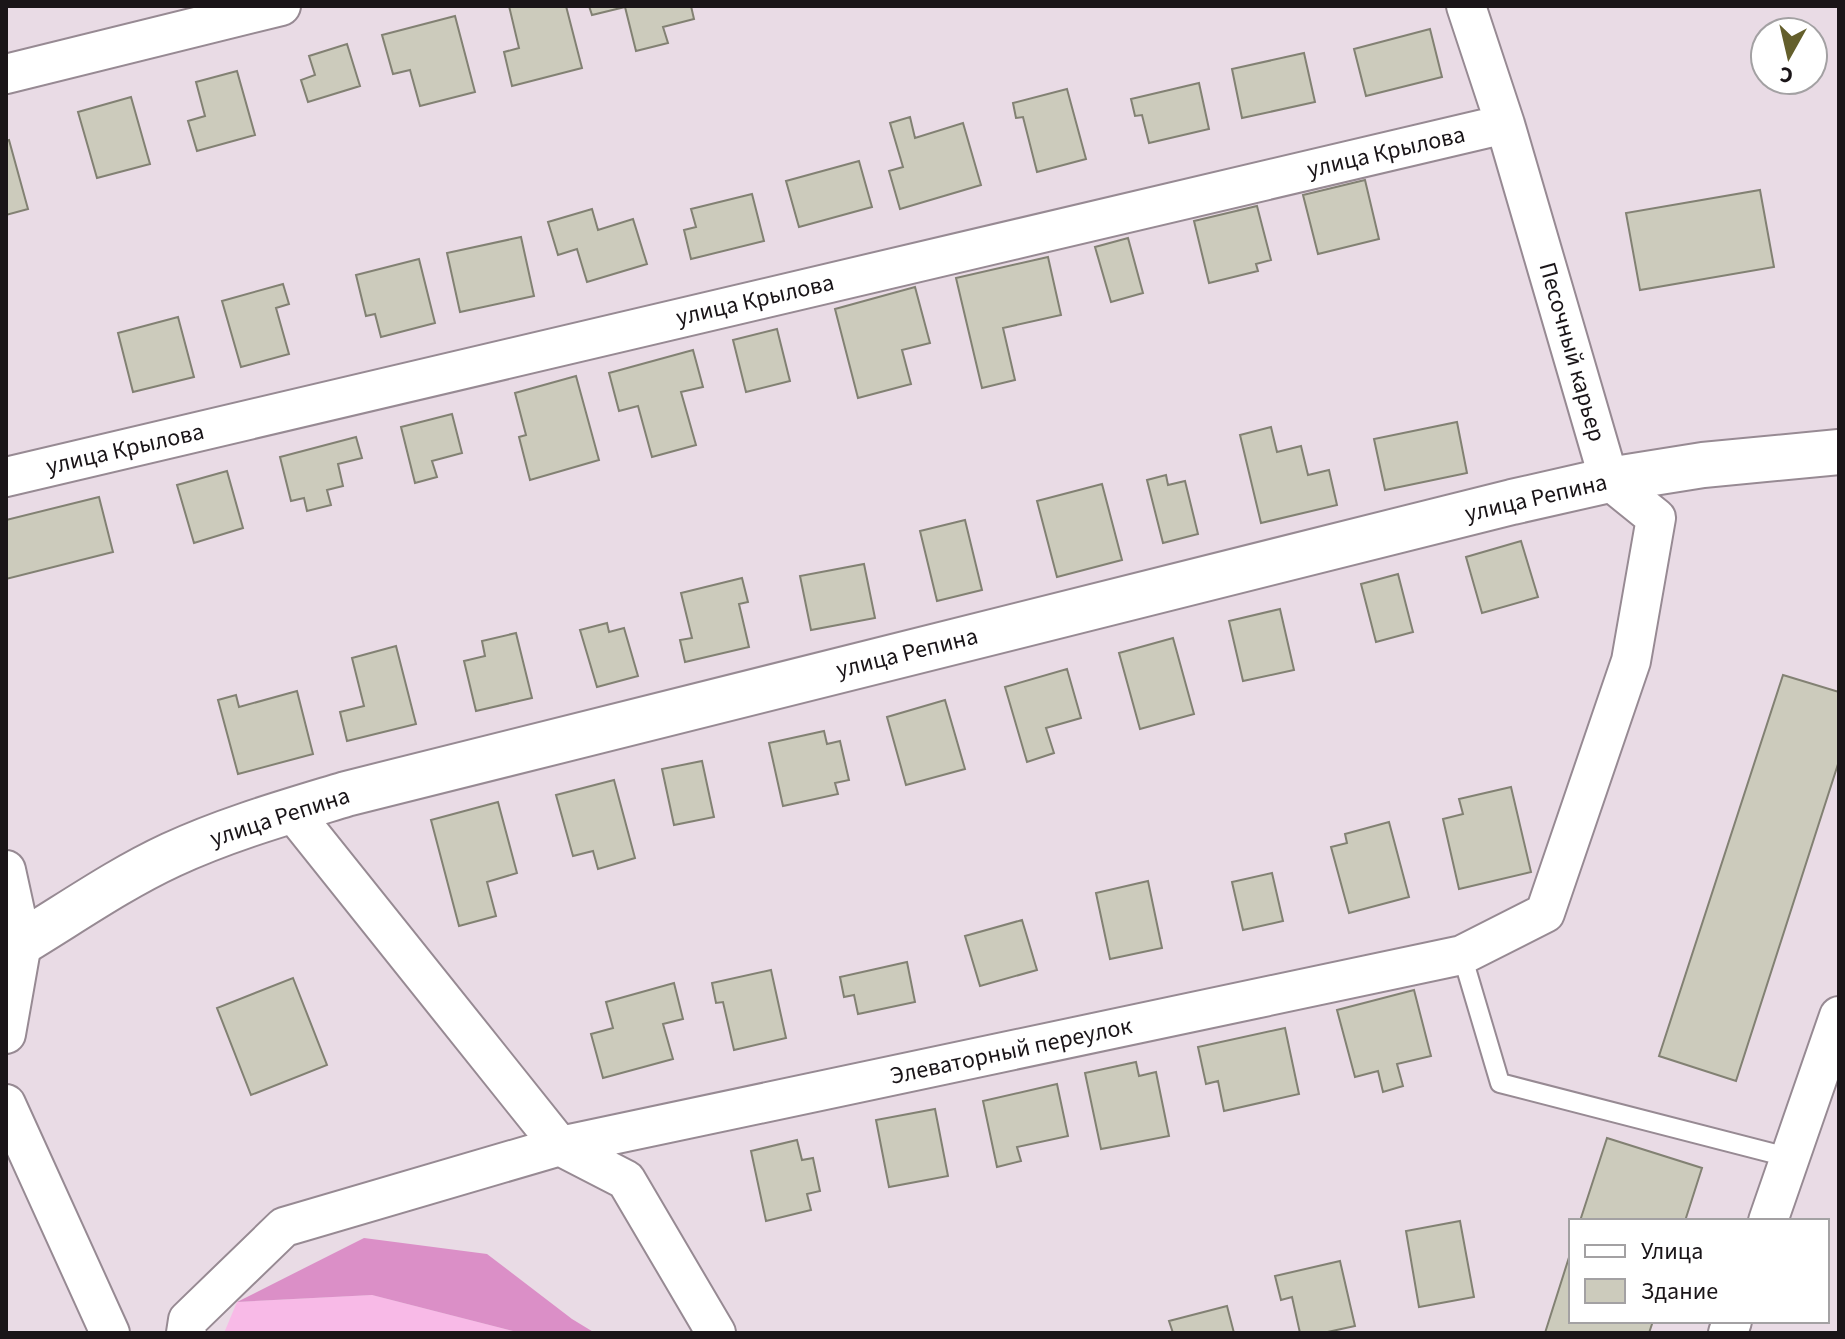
<svg xmlns="http://www.w3.org/2000/svg" width="1845" height="1339" viewBox="0 0 1845 1339" font-family="'Source Sans 3',sans-serif">
<style>
.green{fill:#f8bae7}
.forest{fill:#db8fc7}
.building{fill:#cccbbc;stroke:#828173;stroke-width:2}
.lines{fill:none;stroke-linecap:round;stroke-linejoin:round}
.lane-casing{stroke:#978a93;stroke-width:22}
.street-casing{stroke:#978a93;stroke-width:42}
.primary-casing{stroke:#978a93;stroke-width:48}
.lane{stroke:#fff;stroke-width:18}
.street{stroke:#fff;stroke-width:38}
.primary{stroke:#fff;stroke-width:44}
.labels{text-anchor:middle;dominant-baseline:central;stroke-width:8;stroke-linejoin:round;paint-order:stroke}
.street-label{font-size:24px;fill:#1a1518;stroke:#fff}
</style>
<rect width="100%" height="100%" fill="#e9dbe5"/>
<path class="green" d="M372,1295L521,1333H224L237,1302Z"/>
<path class="forest" d="M364,1238L487,1254L572,1319L595,1333H521L372,1295L237,1302Z"/>
<path class="building" d="M509,6H566L582,68L512,86L504,52L519,48Z
M589,6H691L694,19L663,27L668,43L636,51L625,7L592,15Z
M455,16L475,92L420,106L410,70L393,74L382,35Z
M1430,29L1442,77L1366,96L1354,49Z
M347,44L360,86L308,102L301,80L315,75L309,56Z
M1304,53L1315,102L1242,118L1232,69Z
M237,71L255,135L197,151L188,121L205,116L196,82Z
M1199,83L1209,129L1149,143L1142,115L1135,116L1131,99Z
M1067,89L1086,159L1037,172L1023,117L1016,118L1013,103Z
M131,97L150,164L97,178L78,112Z
M910,117L915,138L963,123L981,185L900,209L889,171L903,167L890,123Z
M9,140L28,209L6,215V141Z
M859,161L872,207L799,227L786,181Z
M1365,180L1379,239L1318,254L1303,195Z
M1760,190L1774,267L1640,290L1626,213Z
M752,194L764,241L691,259L684,230L696,227L691,209Z
M1257,206L1271,260L1256,264L1258,271L1209,283L1194,221Z
M592,209L598,230L633,219L647,264L587,282L577,249L558,255L548,222Z
M521,237L534,296L460,312L447,253Z
M1128,238L1143,293L1111,302L1095,247Z
M1048,257L1061,315L1003,328L1015,380L982,388L956,278Z
M419,259L435,323L381,337L375,314L366,316L356,275Z
M283,284L289,304L276,308L289,354L241,367L222,301Z
M915,287L930,343L902,350L911,384L858,398L835,309Z
M178,317L194,377L133,392L118,333Z
M777,329L790,381L746,392L733,340Z
M693,350L703,387L681,392L696,445L652,457L638,406L619,411L609,373Z
M576,376L599,460L530,480L519,437L526,435L515,393Z
M452,414L462,453L432,461L437,477L415,483L401,427Z
M1457,422L1467,473L1385,490L1374,439Z
M1271,427L1277,452L1301,446L1308,475L1329,470L1337,505L1261,523L1240,435Z
M356,437L362,458L338,464L343,486L327,490L331,505L307,511L304,498L291,501L280,457Z
M227,471L243,528L194,543L177,485Z
M1166,475L1168,485L1185,481L1198,534L1163,543L1147,480Z
M1102,484L1122,560L1057,577L1037,501Z
M99,497L113,552L6,579V520Z
M965,520L982,590L937,601L920,531Z
M1521,541L1538,597L1482,613L1466,557Z
M864,564L875,618L811,630L800,576Z
M1398,574L1413,632L1376,642L1361,584Z
M742,578L748,602L739,604L749,647L685,662L680,640L692,638L681,593Z
M1280,609L1294,670L1243,681L1229,621Z
M607,623L609,632L624,628L638,676L597,687L580,630Z
M516,633L532,698L476,711L464,661L485,656L482,641Z
M1173,638L1194,714L1140,729L1119,653Z
M396,646L416,724L347,741L340,712L364,706L352,658Z
M1067,669L1081,718L1046,728L1054,753L1027,762L1005,687Z
M1783,675L1839,692V761L1736,1081L1659,1056Z
M297,691L313,754L238,774L218,700L236,695L239,707Z
M945,700L965,769L906,785L887,717Z
M824,731L827,744L840,741L849,780L835,783L838,794L783,806L769,743Z
M702,761L714,817L674,825L662,769Z
M614,780L635,858L598,869L593,851L573,856L556,795Z
M1511,787L1531,872L1459,889L1443,819L1463,814L1459,799Z
M498,802L517,873L487,882L496,916L459,926L431,820Z
M1389,822L1409,897L1349,913L1331,847L1347,843L1345,834Z
M1272,873L1283,921L1243,930L1232,882Z
M1148,881L1162,948L1110,959L1096,893Z
M1022,920L1037,970L980,986L965,936Z
M907,962L915,1002L858,1014L854,995L844,997L840,977Z
M771,970L786,1038L734,1050L723,1002L716,1003L712,983Z
M293,978L327,1065L251,1095L217,1008Z
M674,983L683,1019L663,1024L673,1059L603,1078L591,1034L613,1028L606,1002Z
M1414,990L1431,1056L1397,1064L1403,1086L1383,1092L1378,1071L1355,1077L1337,1010Z
M1285,1028L1299,1094L1224,1111L1218,1081L1206,1084L1198,1047Z
M1136,1062L1139,1076L1156,1072L1169,1136L1101,1149L1085,1073Z
M1057,1084L1068,1136L1017,1147L1021,1161L997,1167L983,1101Z
M935,1109L948,1176L889,1187L876,1120Z
M1607,1138L1702,1168L1685,1221H1580Z
M797,1140L802,1160L813,1158L820,1191L807,1194L811,1210L766,1221L751,1151Z
M1460,1221L1474,1297L1419,1307L1406,1231Z
M1571,1251V1321H1653L1649,1333H1545Z
M1340,1261L1355,1326L1323,1333H1300L1292,1297L1281,1300L1275,1276Z
M1227,1306L1234,1333H1173L1169,1321Z"/>
<g class="lines">
<g class="lane-casing">
<path id="lane" d="M1462,955L1500,1083L1791,1158"/>
</g>
<g class="street-casing">
<path id="street" d="M6,74L281,6
M6,477L1505,124
M292,811L560,1146L626,1180L716,1333
M6,870L22,943L6,1034
M6,1104L110,1333
M1768,1221L1839,1016
M186,1333L188,1320L284,1227L560,1146L1462,955L1545,913L1631,661L1656,518L1609,480L1505,124L1466,6
M1728,1333L1732,1321"/>
</g>
<g class="primary-casing">
<path id="primary" d="M6,952C61,920 113,882 171,855C227,829 287,812 346,794L1512,502L1609,480L1703,465L1839,452"/>
</g>
<use href="#lane" class="lane"/>
<use href="#street" class="street"/>
<use href="#primary" class="primary"/>
</g>
<g class="labels">
<g class="street-label">
<text transform="translate(1386 152) rotate(-13)">улица Крылова</text>
<text transform="translate(755 300) rotate(-13)">улица Крылова</text>
<text transform="translate(1572 352) rotate(74)">Песочный карьер</text>
<text transform="translate(125 449) rotate(-13)">улица Крылова</text>
<text transform="translate(1536 498) rotate(-13)">улица Репина</text>
<text transform="translate(907 653) rotate(-14)">улица Репина</text>
<text transform="translate(280 817) rotate(-18)">улица Репина</text>
<text transform="translate(1011 1051) rotate(-12)">Элеваторный переулок</text>
</g>
</g>
<rect width="1845" height="1339" fill="none" stroke="#1a1518" stroke-width="16"/>
<rect x="1569" y="1219" width="260" height="104" fill="#ffffff" stroke="#a3a1a3" stroke-width="2"/>
<rect x="1585" y="1245" width="40" height="12" fill="#ffffff" stroke="#a3a1a3" stroke-width="2"/>
<text x="1641" y="1259" font-size="24" fill="#1a1518">Улица</text>
<rect x="1585" y="1279" width="40" height="24" fill="#cccbbc" stroke="#a3a1a3" stroke-width="2"/>
<text x="1641" y="1299" font-size="24" fill="#1a1518">Здание</text>
<g transform="translate(1789 56) rotate(188)"><circle r="38" fill="#ffffff" stroke="#a3a1a3" stroke-width="2"/>
<path d="M0-6L14 30L0 20L-14 30Z" fill="#645f2c"/>
<text y="-12" font-size="22" font-weight="bold" text-anchor="middle" fill="#1a1518">С</text>
</g>
</svg>
